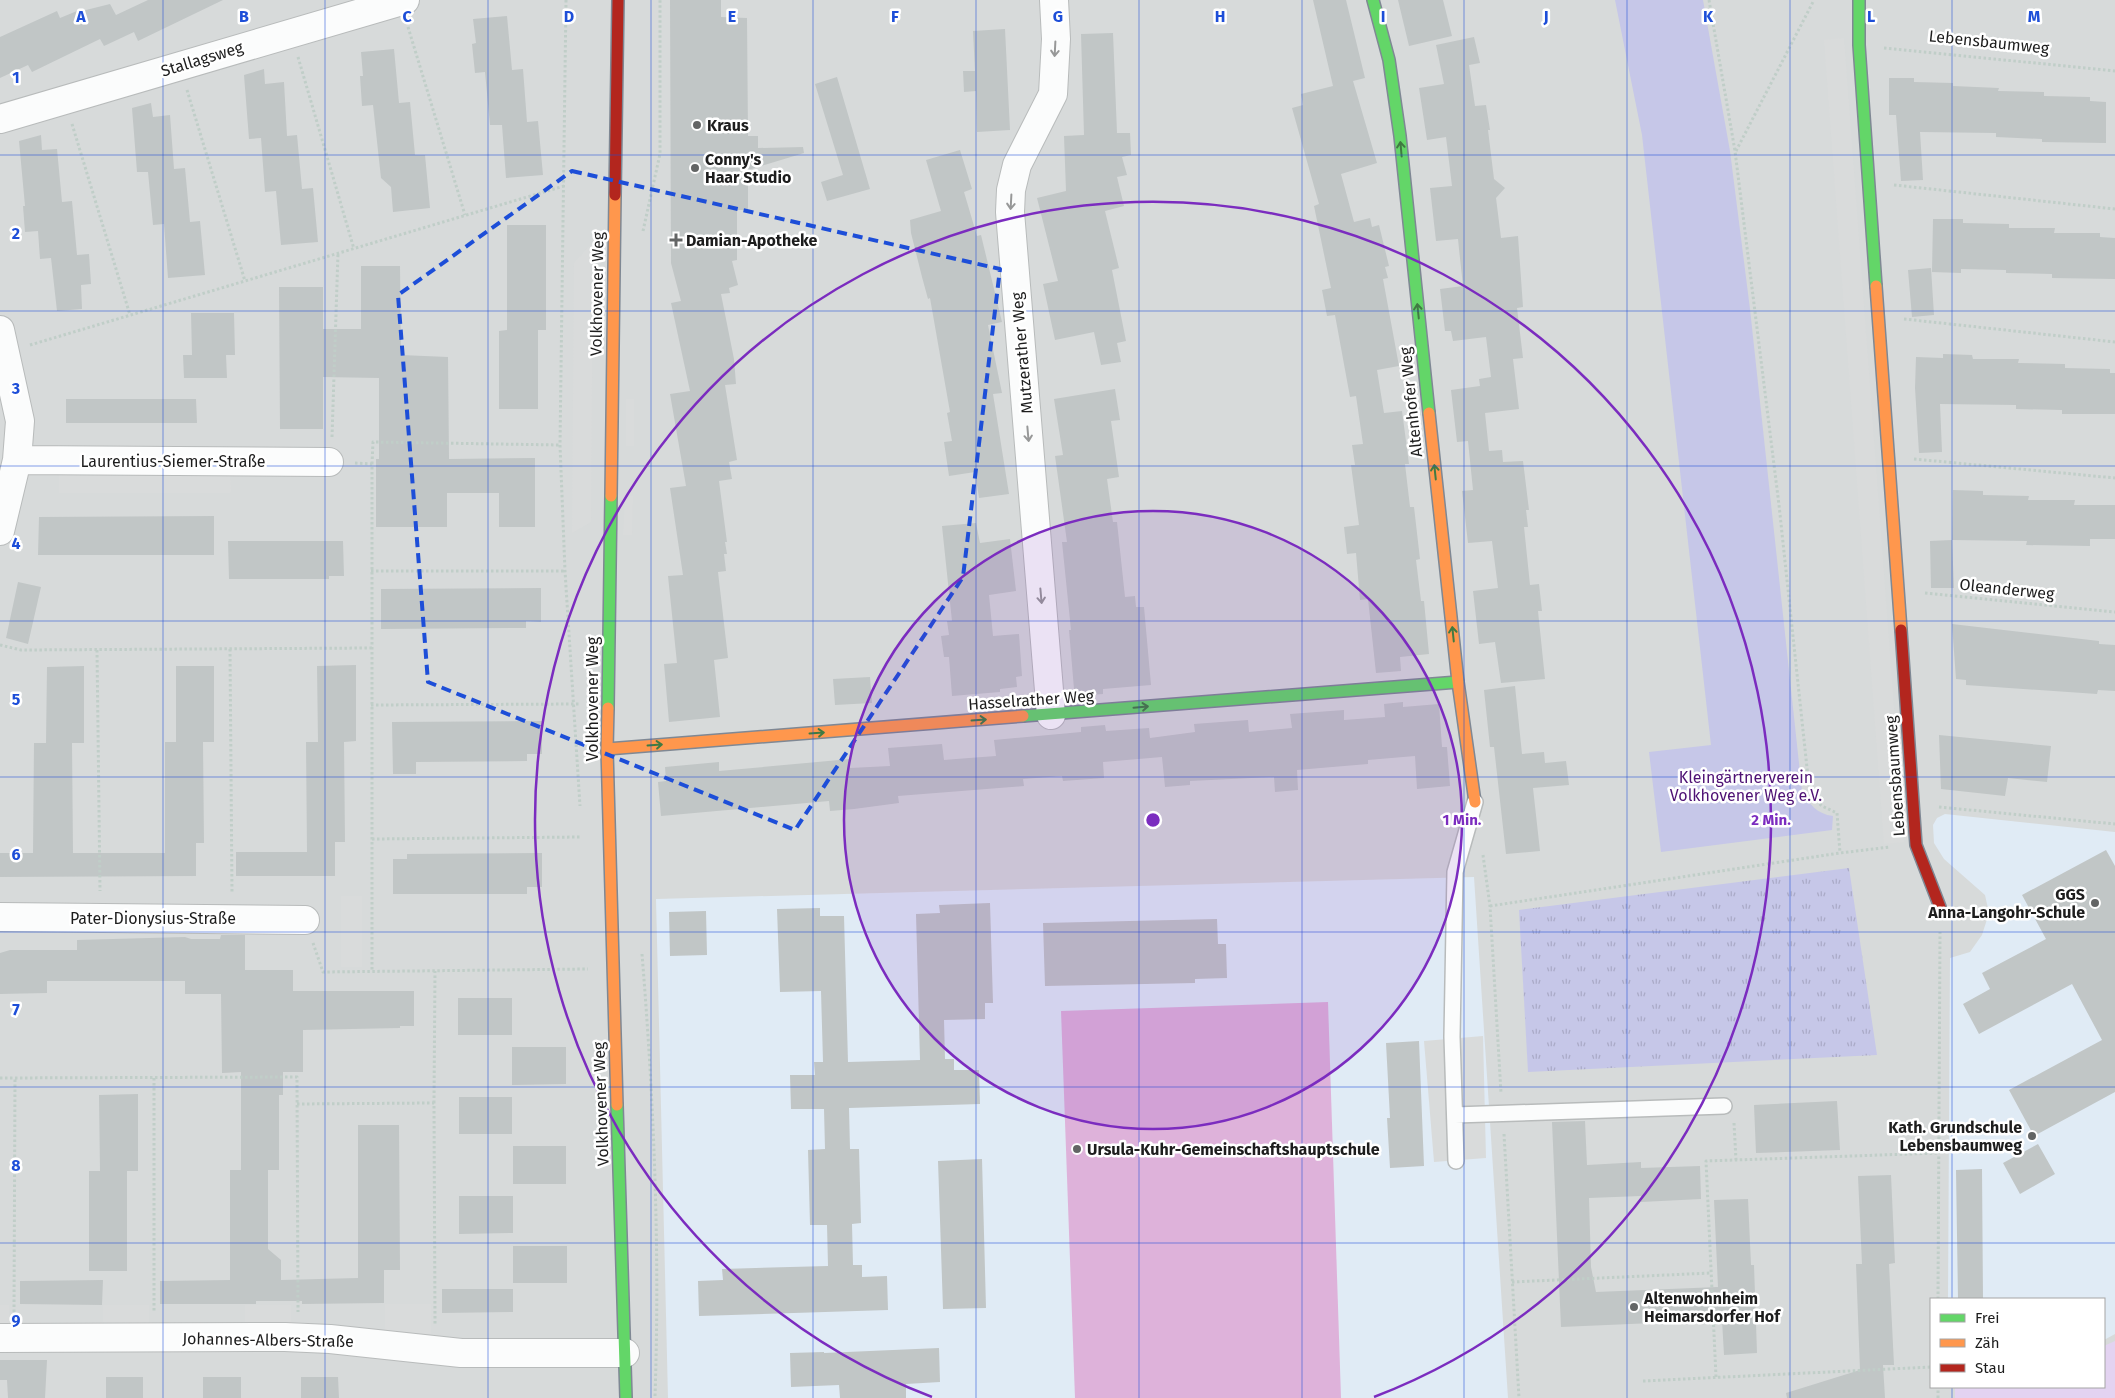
<svg xmlns="http://www.w3.org/2000/svg" width="2115" height="1398" viewBox="0 0 2115 1398" font-family="'Fira Sans',sans-serif">
<style>
.residential{fill:#d7dada;fill-rule:evenodd}
.education{fill:#e0ebf5}
.grass{fill:url(#grass-tufts)}
.park{fill:#e3d3f1}
.garden{fill:#c6c7e8}
.pitch{fill:#deb2da}
.parking{fill:#d9dbdb}
.building{fill:#c1c6c6}
.lines{fill:none;stroke-linecap:round;stroke-linejoin:round}
.lane-casing{stroke:#b8bbbb;stroke-width:18}
.street-casing{stroke:#b8bbbb;stroke-width:30}
.fast-casing{stroke:#7f8894;stroke-width:14}
.slow-casing{stroke:#7f8894;stroke-width:14}
.jam-casing{stroke:#7f8894;stroke-width:14}
.path{stroke:#c0cec8;stroke-width:3;stroke-dasharray:2.5 2.5;stroke-linecap:butt}
.lane{stroke:#fbfcfc;stroke-width:15}
.street{stroke:#fbfcfc;stroke-width:28}
.fast{stroke:#63d668;stroke-width:11}
.slow{stroke:#ff974d;stroke-width:11}
.jam{stroke:#b3261e;stroke-width:11}
.oneway{stroke:#979898}
.oneway2{stroke:#407a42}
.marked{fill:none;stroke:#1d4ed8;stroke-width:4;stroke-dasharray:10 6;stroke-linejoin:round}
.grid{fill:none;stroke:#1d4ed8;stroke-width:1;stroke-opacity:0.55}
.ring{fill:none;stroke:#7b2cbf;stroke-width:2.5}
.poi-dot{fill:#636565;stroke:#fff;stroke-width:2}
.labels{text-anchor:middle;dominant-baseline:central;stroke-width:5;stroke-linejoin:round;paint-order:stroke}
.street-label{font-size:16px;fill:#1d1d1d;stroke:#fff}
.poi-label{font-size:16px;font-weight:bold;fill:#1d1d1d;stroke:#fff;text-anchor:start}
.park-label{font-size:16px;fill:#4e1174;stroke:#fff}
.grid-label{font-size:16px;text-anchor:middle;font-weight:bold;fill:#1d4ed8;stroke:#fff;stroke-width:5;stroke-linejoin:round;paint-order:stroke}
.centre{fill:#7b2cbf;stroke:#fff;stroke-width:2.5}
.ring-label{font-size:15px;text-anchor:middle;font-weight:bold;fill:#7b2cbf;stroke:#fff;stroke-width:5;stroke-linejoin:round;paint-order:stroke}
</style>
<defs>
<pattern id="grass-tufts" width="24" height="20" patternUnits="userSpaceOnUse" patternTransform="scale(1.25)"><rect width="24" height="20" fill="#c6c7e8"/><path d="M3 7l-1-3M5 7V3M7 7l1-3M15 17l-1-3M17 17v-4M19 17l1-3" fill="none" stroke="#aaaac7"/></pattern>
</defs>
<rect width="100%" height="100%" fill="#e5eaeb"/>
<path class="residential" d="M0,0H2115V1398H0ZM1931,1299H2104V1387H1931Z"/>
<path class="education" d="M1945,814L2115,832V1334L2104,1340V1299H1948L1950,958L1970,952L1982,935L1989,913L1985,895L1944,859L1934,843L1933,825L1937,818Z
M1474,877L1508,1398H668L656,899Z"/>
<path class="grass" d="M1849,868L1877,1055L1528,1072L1519,910Z"/>
<path class="park" d="M2115,1341V1398H1955V1387H2104V1346Z"/>
<path class="garden" d="M1615,0H1703L1730,151L1750,309L1802,791C1809,804 1817,814 1833,816L1832,830L1661,852L1649,752L1711,745L1642,135Z"/>
<path class="pitch" d="M1328,1002L1341,1398H1075L1061,1011Z"/>
<path class="parking" d="M1844,38L1904,842L1884,844L1824,40Z
M593,242L591,522L572,533L574,263Z
M626,399H634V446H626Z
M59,472H230L231,493H59Z
M625,496H633L632,535H623Z
M341,896H362V967H341Z
M1483,1036L1486,1158L1434,1162L1424,1041Z
M385,1304H431V1337L385,1332Z
M0,1305H9V1326H0Z
M103,1305H149V1326H103Z
M245,1305H291V1324H245Z"/>
<path class="building" d="M148,0H223L138,41L134,32L104,46L100,39L32,72L28,65L0,78V37L57,11L60,18L77,11L78,12L110,4L116,15Z
M670,0H721V17L747,18L748,136H758V148L803,147L804,153L748,170V210H737V260L732,261L738,285L729,288L730,293L721,294L734,359L736,384L725,385L737,460L729,462L732,479L719,481L727,542H725L727,554H724L726,571L718,572L728,658L714,660L720,717L669,722L664,664L677,663L668,576L683,575L670,488L686,486L670,394L690,391L671,303L681,301L671,263Z
M1313,0H1346L1365,78L1353,81L1377,163L1341,174L1354,222L1370,218L1372,227L1379,225L1389,266L1385,267L1388,278L1383,279L1399,366L1377,370L1384,413L1402,411L1409,464H1405L1410,507H1414L1420,559L1416,560L1421,601H1424L1429,654L1400,657L1401,671L1376,673L1368,599L1360,600L1356,553L1347,554L1344,527L1359,525L1351,465H1355L1352,445L1363,444L1356,396L1350,397L1335,315L1327,316L1322,290L1331,288L1314,206L1319,204L1292,108L1303,105L1301,94L1333,86Z
M1398,0H1443L1452,36L1409,46Z
M507,16L512,70L523,69L527,122L538,121L543,175L506,178L502,125H490L485,72L475,73L472,44L476,43L473,19Z
M1005,29L1010,130L977,132L976,91L964,92L963,71H975L973,31Z
M1113,33L1117,133H1130L1131,155L1122,157L1127,175L1117,177L1124,206L1105,211L1119,268L1112,270L1126,341L1117,343L1121,362L1101,365L1094,332L1055,340L1043,284L1058,281L1037,198L1066,191L1064,136L1084,135L1081,34Z
M1474,37L1480,63L1469,65L1475,106L1486,105L1490,130H1488L1494,179L1505,188L1496,198L1501,238L1518,236L1523,307L1517,308L1523,358L1513,359L1519,409L1485,413L1489,451L1502,450L1503,462L1523,461L1529,510H1526L1528,527H1524L1530,585L1539,584L1542,611H1538L1545,679L1501,683L1495,642L1479,644L1473,591L1498,588L1492,541L1468,543L1462,491L1473,490L1468,441L1457,442L1451,390L1480,386L1479,379L1491,377L1486,337L1453,341L1451,331H1445L1440,289L1463,286L1459,249L1458,239L1436,241L1430,188L1452,186L1446,137L1427,140L1419,88L1444,84L1436,45Z
M394,49L399,103L410,102L415,155H425L430,208L393,212L391,187L381,178L373,105L362,106L360,76H363L361,52Z
M264,69L265,84L284,82L287,136L297,135L302,189L313,188L318,242L281,245L276,191L265,192L261,138L249,139L244,75Z
M837,77L870,189L827,201L821,182L843,175L815,84Z
M1889,78H1914V82L1953,83V86L1999,88L1998,91L2044,92V96L2090,97V101L2106,102V143L2042,142V139L1996,137V133L1920,132L1923,180L1901,181L1896,115H1889Z
M151,103L153,117L170,115L174,169L185,168L190,222L200,221L205,275L168,278L164,224L153,225L148,172H137L132,108Z
M41,135L42,150L57,149L62,202L72,201L77,255L89,254L91,284L81,285L82,309L57,311L51,258L40,259L38,231L25,232L23,206H25L19,141Z
M960,150L972,189L964,192L977,236L981,235L1002,322L988,325L1002,393L993,394L1009,494L979,498L975,472L949,476L944,442L952,441L947,413L950,412L930,298L928,299L922,277L911,233L910,220L941,211L926,160Z
M1933,219H1963V223L2009,224V228H2055L2054,233H2100V237L2115,238V279L2052,278V274L2006,273V270L1961,269V273L1932,272Z
M507,225H546V330H538V409H499V331L507,330Z
M361,266H400L401,355L448,357L449,459L535,458V527H499V493H447V527H376V459H379V378L323,377V429H280L279,287H323V329H361Z
M1931,268L1934,315L1912,317L1908,270Z
M191,313H234L235,355H226L227,378H184L183,355H192Z
M1943,354L1972,355L1973,359H2019L2018,363L2065,364V368L2110,369V373H2115V414H2062V410L2016,409V405L1940,404L1942,452L1919,453L1915,388L1916,357L1943,358Z
M1115,389L1120,420L1111,421L1119,477L1107,479L1113,522H1117L1125,597L1135,596L1136,607H1144L1151,685L1103,689V694L1078,696V690L1074,689L1069,630H1071L1062,542H1067L1055,456L1063,455L1054,399Z
M66,399H196L197,423H66Z
M1953,490L1983,491V495L2029,496L2028,500H2075L2074,505H2115V539H2090V546L2026,545L2027,541L1952,540Z
M214,516V555H38L39,517Z
M976,523L980,543L1010,539L1016,591L989,595L993,636L1019,634L1022,676L1016,677L1017,687L1000,689V692L952,696L949,657H944L941,636L949,635L947,621H952L942,526Z
M1952,540L1954,588H1931L1930,541Z
M228,541H343L344,576H329V579H229Z
M18,582L41,587L28,644L6,638Z
M541,588V622L526,621V628L381,629V589Z
M1952,624L2099,641V644L2115,645V691L2098,690L2097,694L1966,685V680L1956,679Z
M356,665V741L344,742L345,842H335V876H236V852H307L306,742H318L317,666Z
M84,666V743H72L73,853H165V742H176V666H214V742H203L204,843H196V876L0,877V853H33L34,743H46L47,667Z
M870,677L872,703L835,705L833,679Z
M1515,686L1522,754L1544,752L1545,763L1566,761L1569,785L1533,788L1540,851L1506,854L1494,747H1490L1484,690Z
M1403,702V707L1439,704L1442,747H1447L1450,786L1417,789L1415,756L1368,760V764L1297,770L1298,790L1275,792L1274,777L1190,781V785L1165,787L1162,757L1103,762L1104,778L1063,781L1062,776L1023,779L1024,786L898,796L899,803L854,809L830,811L829,801L661,816L658,782L666,781L665,767L719,762V771L850,759V768L890,766L888,748L942,744L944,760L969,758L996,756L994,740L1081,732V727L1105,725L1106,731L1149,728L1150,738L1195,732L1194,724L1248,720L1249,732L1292,728L1290,714L1344,710V720L1385,717L1384,704Z
M542,721V754H527V761L416,762V774H393L392,722Z
M1939,735L2051,746L2047,782L2008,778L2005,796L1941,789Z
M2106,850L2115,866V1092L2034,1136L2009,1090L2102,1040L2072,984L1979,1034L1963,1004L1990,989L1982,973L2046,939L2022,895Z
M542,853V887H527V894H393V859H407V854Z
M990,903L993,1003H985V1019L944,1020L945,1059H954V1070H979L980,1104L849,1108L850,1149H859L861,1223L852,1224L853,1265H862V1277L887,1276L888,1310L699,1316L698,1281L723,1280L722,1269L828,1266L827,1225H810L808,1150L825,1149L824,1109H791L790,1075H815L814,1062H823L821,991L780,992L777,909L820,908V916H844L848,1062L920,1060L916,914L940,913L939,905Z
M706,911L707,955L670,956L669,912Z
M1217,919L1218,944H1226L1227,978L1195,979V983L1045,986L1043,923Z
M221,935H245V970H293V991H414V1026H400V1028L303,1030V1072H283V1095H279V1170H268V1249L281,1260V1280L358,1278V1125H399L400,1270H384V1303L302,1304V1301H256V1304H160V1281L230,1280V1170H241V1072L222,1073L221,994H185V981H47V993L0,994V953L10,950H77V940L185,937L191,939H220Z
M458,998H512V1035H458Z
M1419,1041L1424,1166L1390,1168L1387,1118H1390L1386,1043Z
M512,1047H566V1084L512,1085Z
M138,1094V1171H127V1271H89V1171H100L99,1095Z
M459,1097H512V1134H459Z
M1837,1101L1840,1150L1756,1153L1754,1105Z
M1585,1121L1587,1165L1641,1162V1168L1700,1166L1701,1199L1641,1202V1196L1589,1198L1591,1267L1596,1292L1718,1287L1714,1200L1748,1199L1751,1265H1754L1757,1353L1724,1355L1722,1320L1561,1327L1552,1122Z
M2038,1144L2055,1174L2020,1194L2003,1163Z
M513,1146H566V1184H513Z
M982,1159L986,1308L943,1309L938,1161Z
M1982,1169L1983,1299H1958L1956,1170Z
M1891,1175L1895,1263L1889,1264L1894,1365H1883L1885,1398H1787L1786,1393L1860,1370L1856,1264H1862L1858,1176Z
M459,1196H513V1233L459,1234Z
M513,1246H567V1283H513Z
M103,1280L102,1305L20,1304V1281Z
M442,1289H513V1312L442,1313Z
M939,1348L940,1382L906,1384V1398H840L839,1385L791,1387L790,1353L824,1352V1353Z
M0,1360H47L45,1398H8L7,1380H0Z
M106,1377H143V1398H106Z
M203,1377H241V1398H203Z
M301,1377H338L339,1398H301Z"/>
<g class="lines">
<g class="lane-casing">
<path id="lane" d="M1455,1115L1724,1106
M1456,1161L1452,1037L1455,872L1475,802"/>
</g>
<g class="street-casing">
<path id="street" d="M0,119L405,0
M0,330L20,421L17,460L0,531
M17,460L329,462
M1051,715L1010,212L1011,190L1017,165L1053,94L1056,39L1054,0
M0,917L305,920
M0,1338L285,1337L330,1339L461,1353H625"/>
</g>
<g class="fast-casing">
<path id="fast" d="M1373,0L1389,60L1400,136L1429,413
M1859,0V45L1876,286
M608,708L611,496
M1023,716L1458,682
M617,1105L626,1398"/>
</g>
<g class="slow-casing">
<path id="slow" d="M1876,286L1901,630
M1429,413L1458,682L1475,802
M611,496L615,195
M608,708L607,749L617,1105
M607,749L1023,716"/>
</g>
<g class="jam-casing">
<path id="jam" d="M615,195L618,0
M1901,630L1916,845L1940,907"/>
</g>
<path class="path" d="M566,0L560,445L565,571L580,806
M1709,0L1735,151L1779,505L1810,796L1822,806L1837,813L1840,853
M408,27L465,215
M1884,48L2115,71
M298,57L354,249
M187,90L245,281
M72,124L130,315
M1736,151L1814,0
M1894,185L2115,209
M643,231L660,154V0
M1904,319L2115,342
M30,345L564,186
M332,437L338,253
M1914,459L2115,478
M355,463L372,464V972
M372,464L373,442L560,445
M371,571H565
M1925,593L2115,612
M0,645L21,650L372,648
M230,649L232,893
M97,650L100,891
M371,705L581,704
M1939,807L2115,824
M372,839L582,837
M1483,855L1490,906L1501,1093
M1490,906L1840,853L1890,847
M313,943L323,972L588,969
M642,954C654,1102 660,1249 655,1397
M0,1078L297,1077L298,1312
M154,1078V1312
M434,1103L435,971
M297,1104L434,1103L435,1324
M1734,1123L1736,1160
M1504,1134L1519,1398
M1512,1282L1711,1273
M1938,1299L1940,932
M14,1312L15,1078
M1716,1377L1706,1161L1939,1153
M1643,1381L1931,1367
M1938,1398V1387"/>
<use href="#lane" class="lane"/>
<use href="#street" class="street"/>
<use href="#fast" class="fast"/>
<use href="#slow" class="slow"/>
<use href="#jam" class="jam"/>
</g>
<defs><path id="oneway-shaft" d="M-6 0H5M1.5-3L5.5 0L1.5 3" fill="none" stroke-width="1.6" stroke-linecap="round" stroke-linejoin="round" transform="scale(1.25)"/></defs>
<g class="oneway">
<use href="#oneway-shaft" transform="translate(1055 49) rotate(93)"/>
<use href="#oneway-shaft" transform="translate(1011 202) rotate(93)"/>
<use href="#oneway-shaft" transform="translate(1028 434) rotate(85)"/>
<use href="#oneway-shaft" transform="translate(1041 596) rotate(85)"/>
</g>
<g class="oneway2">
<use href="#oneway-shaft" transform="translate(1401 149) rotate(-95)"/>
<use href="#oneway-shaft" transform="translate(1418 311) rotate(-96)"/>
<use href="#oneway-shaft" transform="translate(1435 472) rotate(-96)"/>
<use href="#oneway-shaft" transform="translate(1453 634) rotate(-96)"/>
<use href="#oneway-shaft" transform="translate(1141 707) rotate(-5)"/>
<use href="#oneway-shaft" transform="translate(979 720) rotate(-4)"/>
<use href="#oneway-shaft" transform="translate(817 733) rotate(-4)"/>
<use href="#oneway-shaft" transform="translate(655 745) rotate(-4)"/>
</g>
<path class="marked" d="M572,171L1000,269L963,577L795,830L428,682L398,295Z"/>
<path class="grid" d="M163,0V1398M325,0V1398M488,0V1398M651,0V1398M813,0V1398M976,0V1398M1139,0V1398M1302,0V1398M1464,0V1398M1627,0V1398M1790,0V1398M1952,0V1299M0,155H2115M0,311H2115M0,466H2115M0,621H2115M0,777H2115M0,932H2115M0,1087H2115M0,1243H2115M1952,1387V1398"/>
<circle cx="1153" cy="820" r="309" fill="#7b2cbf" fill-opacity=".12"/>
<g class="ring">
<circle cx="1153" cy="820" r="309"/>
<path d="M932 1397A618 618 0 1 1 1374 1397"/>
</g>
<g class="poi-dot">
<circle cx="697" cy="125" r="5"/>
<circle cx="695" cy="168" r="5"/>
<path d="M673.5 232.5h5v5h5v5h-5v5h-5v-5h-5v-5h5z"/>
<circle cx="2095" cy="903" r="5"/>
<circle cx="2032" cy="1136" r="5"/>
<circle cx="1077" cy="1149" r="5"/>
<circle cx="1634" cy="1307" r="5"/>
</g>
<g class="labels">
<g class="street-label">
<text transform="translate(1989 42) rotate(6)">Lebensbaumweg</text>
<text transform="translate(202 59) rotate(-17)">Stallagsweg</text>
<text transform="translate(597 294) rotate(-89)">Volkhovener Weg</text>
<text transform="translate(1022 353) rotate(-95)">Mutzerather Weg</text>
<text transform="translate(1411 402) rotate(-96)">Altenhofer Weg</text>
<text x="173" y="461">Laurentius-Siemer-Straße</text>
<text transform="translate(2007 589) rotate(6)">Oleanderweg</text>
<text transform="translate(592 699) rotate(-90)">Volkhovener Weg</text>
<text transform="translate(1031 700) rotate(-4)">Hasselrather Weg</text>
<text transform="translate(1895 776) rotate(-94)">Lebensbaumweg</text>
<text x="153" y="918">Pater-Dionysius-Straße</text>
<text transform="translate(601 1104) rotate(-92)">Volkhovener Weg</text>
<text transform="translate(268 1340) rotate(1)">Johannes-Albers-Straße</text>
</g>
<g class="poi-label">
<text x="707" y="125">Kraus</text>
<text x="705" y="159">Conny's<tspan x="705" dy="18">Haar Studio</tspan></text>
<text x="686" y="240">Damian-Apotheke</text>
<text x="2085" y="894" text-anchor="end">GGS<tspan x="2085" dy="18">Anna-Langohr-Schule</tspan></text>
<text x="2022" y="1127" text-anchor="end">Kath. Grundschule<tspan x="2022" dy="18">Lebensbaumweg</tspan></text>
<text x="1087" y="1149">Ursula-Kuhr-Gemeinschaftshauptschule</text>
<text x="1644" y="1298">Altenwohnheim<tspan x="1644" dy="18">Heimarsdorfer Hof</tspan></text>
</g>
<g class="park-label">
<text x="1746" y="777">Kleingärtnerverein<tspan x="1746" dy="18">Volkhovener Weg e.V.</tspan></text>
</g>
</g>
<g class="grid-label">
<text x="81" y="22">A</text>
<text x="244" y="22">B</text>
<text x="407" y="22">C</text>
<text x="569" y="22">D</text>
<text x="732" y="22">E</text>
<text x="895" y="22">F</text>
<text x="1058" y="22">G</text>
<text x="1220" y="22">H</text>
<text x="1383" y="22">I</text>
<text x="1546" y="22">J</text>
<text x="1708" y="22">K</text>
<text x="1871" y="22">L</text>
<text x="2034" y="22">M</text>
<text x="16" y="83">1</text>
<text x="16" y="239">2</text>
<text x="16" y="394">3</text>
<text x="16" y="549">4</text>
<text x="16" y="705">5</text>
<text x="16" y="860">6</text>
<text x="16" y="1015">7</text>
<text x="16" y="1171">8</text>
<text x="16" y="1326">9</text>
</g>
<circle cx="1153" cy="820" r="8" class="centre"/>
<g class="ring-label">
<text x="1462" y="825">1 Min.</text>
<text x="1771" y="825">2 Min.</text>
</g>
<rect x="1930" y="1298" width="175" height="90" fill="#ffffff" stroke="#a5a5a5"/>
<rect x="1940" y="1314" width="25" height="8" fill="#63d668" stroke="#a5a5a5"/>
<text x="1975" y="1323" font-size="15" fill="#1d1d1d">Frei</text>
<rect x="1940" y="1339" width="25" height="8" fill="#ff974d" stroke="#a5a5a5"/>
<text x="1975" y="1348" font-size="15" fill="#1d1d1d">Zäh</text>
<rect x="1940" y="1364" width="25" height="8" fill="#b3261e" stroke="#a5a5a5"/>
<text x="1975" y="1373" font-size="15" fill="#1d1d1d">Stau</text>
</svg>
